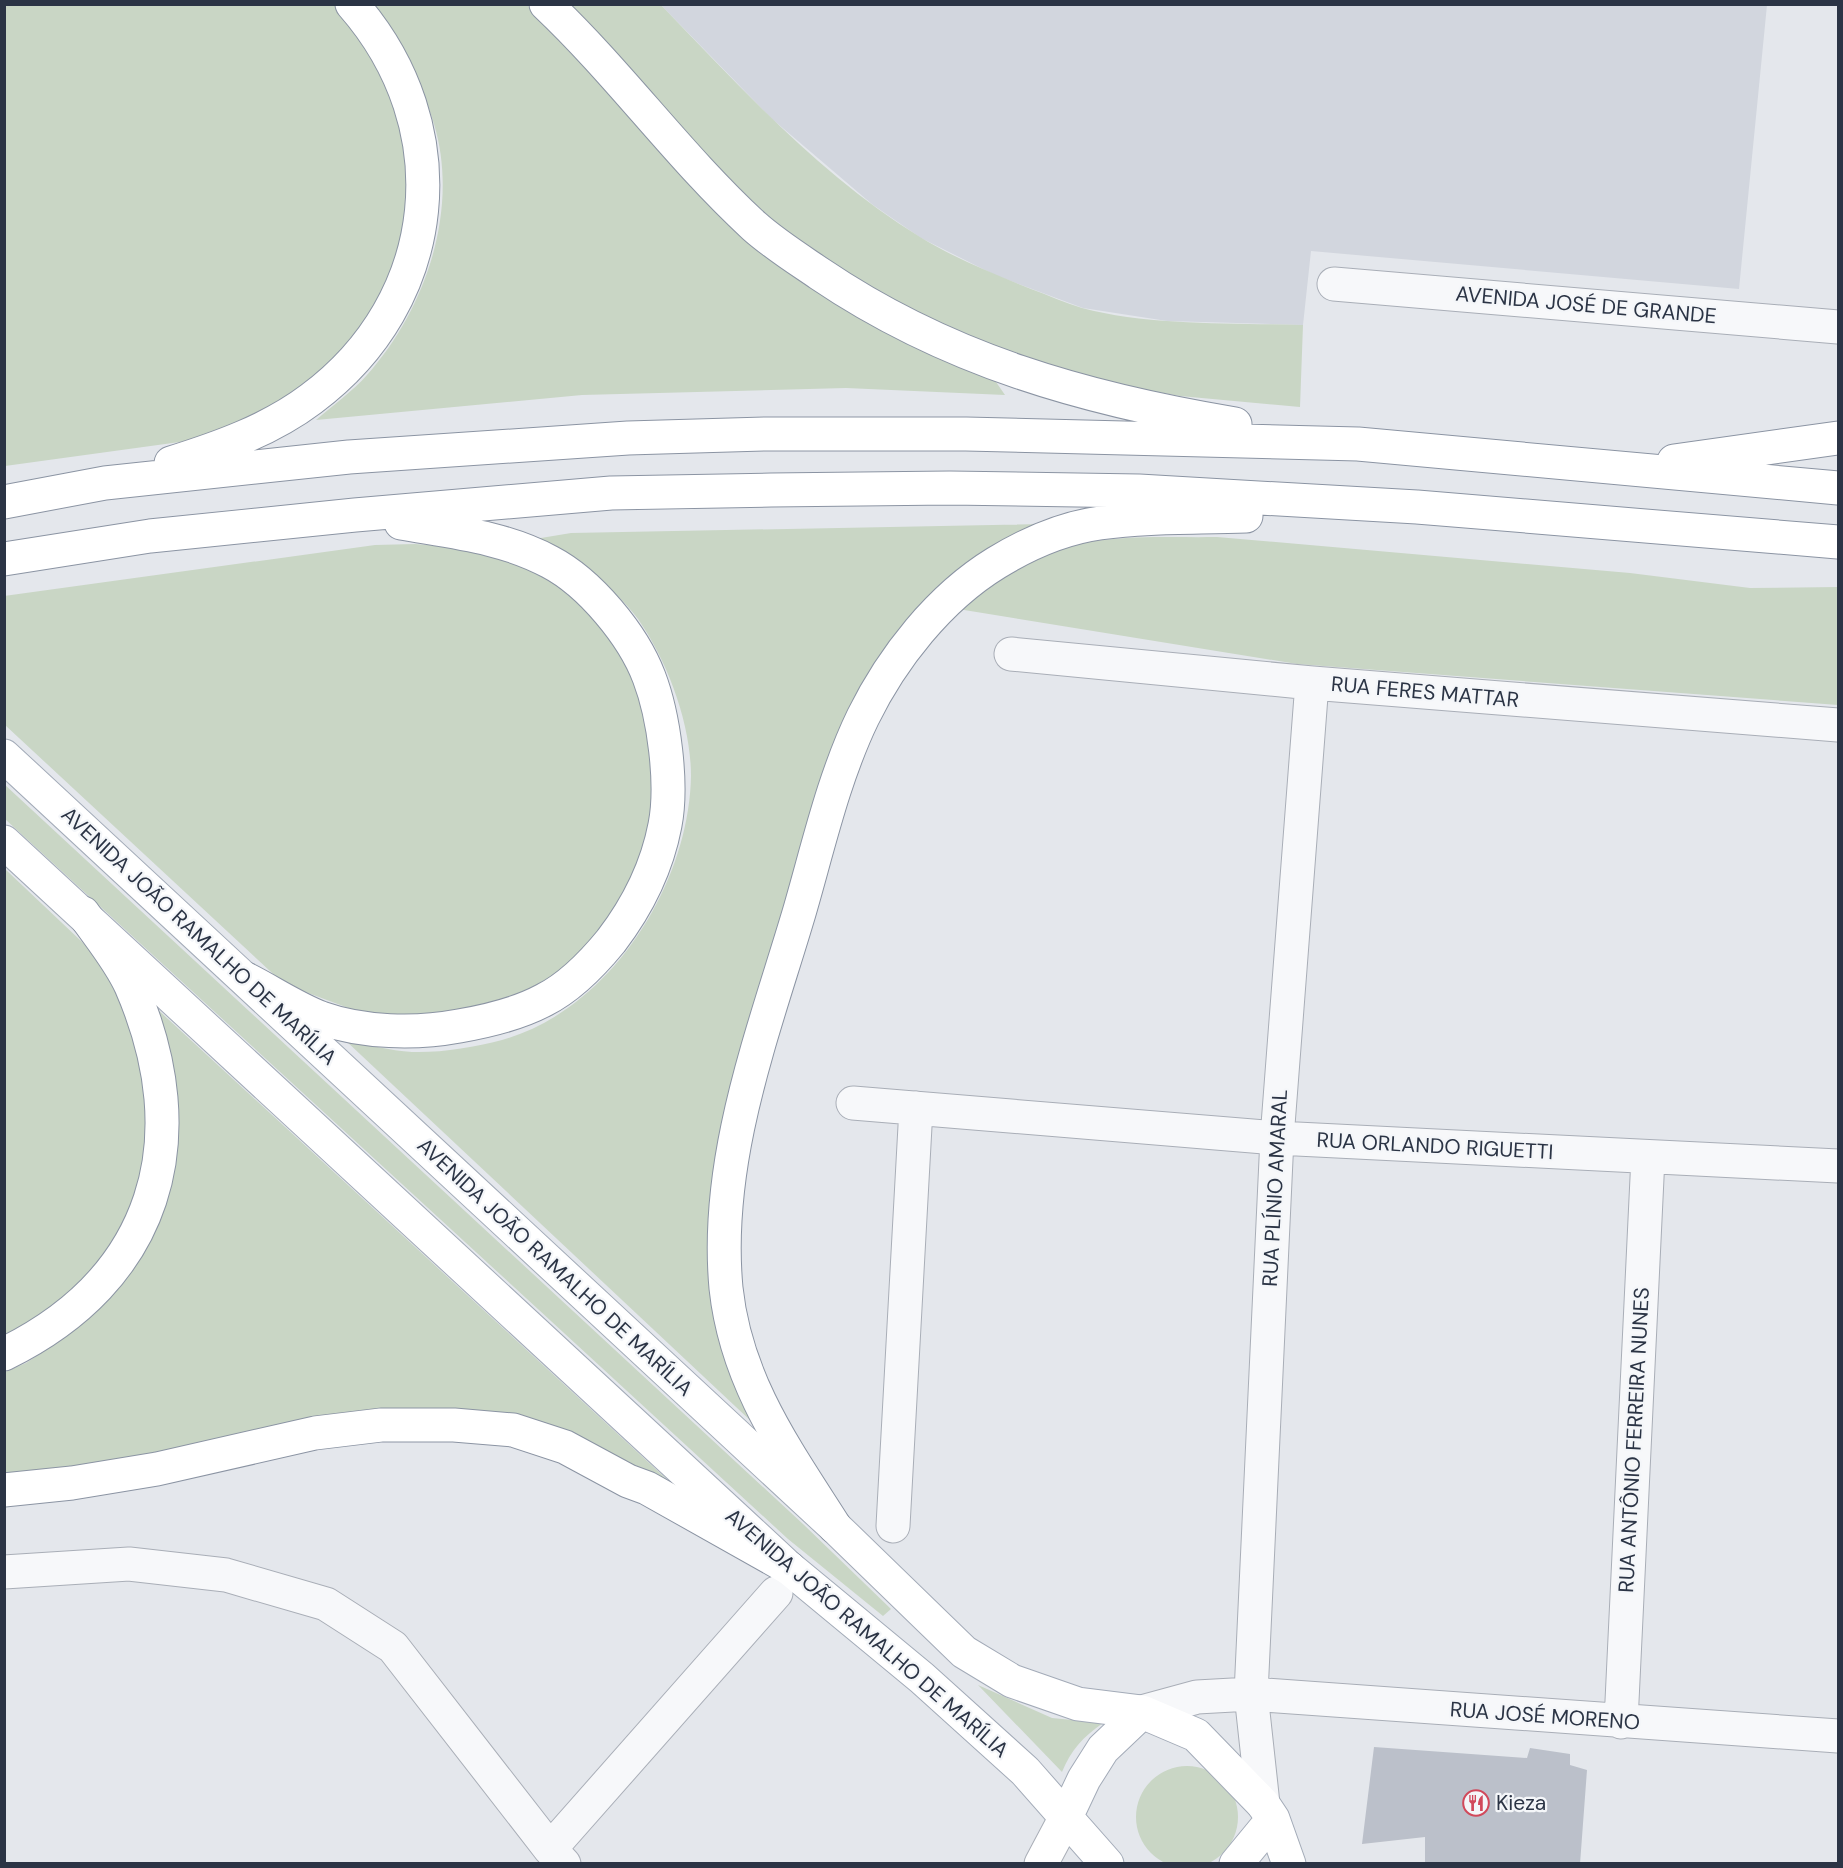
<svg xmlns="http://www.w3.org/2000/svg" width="1843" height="1868" viewBox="0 0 1843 1868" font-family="'DM Sans',sans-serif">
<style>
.built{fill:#d2d6de}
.green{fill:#c9d6c5}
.building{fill:#bbc0ca}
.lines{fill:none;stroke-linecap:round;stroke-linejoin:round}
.street-casing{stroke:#a9aeb7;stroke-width:35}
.secondary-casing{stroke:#a9aeb7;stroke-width:35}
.primary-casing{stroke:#a3abb8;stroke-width:35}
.highway-casing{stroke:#8b94a3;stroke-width:35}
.street{stroke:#f7f8fa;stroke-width:33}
.secondary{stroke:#fff;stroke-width:33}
.primary{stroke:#fff;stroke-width:33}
.highway{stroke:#fff;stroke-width:33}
.labels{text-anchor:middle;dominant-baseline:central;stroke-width:4.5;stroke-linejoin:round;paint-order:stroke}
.street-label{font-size:21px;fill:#2b3445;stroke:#f4f6f9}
.poi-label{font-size:21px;fill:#2b3445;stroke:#f4f6f9;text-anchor:start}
</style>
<rect width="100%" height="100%" fill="#e4e7ec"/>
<path class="built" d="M661,5H1767L1739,289L1311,251L1303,325L1167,321L1083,308L995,275L921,238L873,205L771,118Z"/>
<path class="green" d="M336,4L349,16L378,69L403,127L413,200L395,279L342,362L245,422L187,441L5,466L4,5Z
M368,4L527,5L879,327L934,356L994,379L1005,395L846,388L582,395L316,420C333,405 353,391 367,375C425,310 460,210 434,124C421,79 397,41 368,4Z
M559,5H661C741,88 821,176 920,237C954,258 994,274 1031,289C1048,295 1065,303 1082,308C1149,326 1234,323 1303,325L1300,407L1180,396L1101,382L1027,363L901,310L782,230L729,183Z
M1049,524L915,615L725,1121L713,1178L710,1232L717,1332L729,1372L752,1422L345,1040C367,1044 390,1051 412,1052C441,1053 474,1047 502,1040C610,1010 689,885 691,776C691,724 668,662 638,619C612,583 572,561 535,539L571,533Z
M1217,537L1630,573L1750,588L1838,587V705L1297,664L958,609C981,591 1004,573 1030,560C1086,532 1156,538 1217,537Z
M415,544L467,548L520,562L561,584L594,612L622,652L640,693L658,795L648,844L601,935L564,969L515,997L459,1016L405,1018L351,1009L284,984L5,725L4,596L375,545Z
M4,784L803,1524L891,1609L883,1616L788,1539L5,819Z
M5,869L98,957L119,993L138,1036L152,1121L136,1205L90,1286L5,1344Z
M155,1007L686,1497L539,1424L5,1475V1372L26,1363L70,1334L101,1304L161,1214Z
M978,1685L1052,1718L1103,1723C1083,1737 1071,1750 1062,1772Z
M1136 1817a51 51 0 1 1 102 0a51 51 0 1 1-102 0Z"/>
<path class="building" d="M1374,1747L1527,1758L1530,1748L1570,1754V1765L1587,1770L1580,1864H1425V1837L1362,1844Z"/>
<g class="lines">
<g class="street-casing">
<path id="street" d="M1334,284L1838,327
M1011,654L1312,683L1838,725
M853,1103L1277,1138L1838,1166
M893,1526L916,1108
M4,1572L129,1564L226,1575L326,1604L393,1647L550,1849L564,1864
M1142,1712L1197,1697L1251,1694L1838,1736
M1621,1722L1648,1157
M1263,1804L1251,1694L1277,1138L1312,683
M550,1849L776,1593"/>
</g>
<g class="secondary-casing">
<path id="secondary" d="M1041,1864L1067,1815"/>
</g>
<g class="primary-casing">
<path id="primary" d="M4,756L835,1527L964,1652L1012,1681L1078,1704L1142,1712L1196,1735L1263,1804L1273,1819L1289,1864
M4,842L789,1568L922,1678L1025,1771L1107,1864
M1067,1815L1084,1779L1103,1749L1142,1712
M1236,1864L1273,1819"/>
</g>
<g class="highway-casing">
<path id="highway" d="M546,4C620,74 679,157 754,226C774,244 798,259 820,274C947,360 1085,399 1235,424
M1674,461L1838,438
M171,463C219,448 270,430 311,399C443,301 460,127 352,4
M4,502L105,483L349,457L628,438L766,434H966L1358,444L1838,488
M4,559L150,536L355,515L611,493L771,490L950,488L1139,491L1417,507L1838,542
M246,979C270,991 295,1008 321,1018C363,1033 416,1034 459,1026C488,1021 518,1014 544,1000C570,987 593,963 611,941C637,907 657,867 665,825C673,784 664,716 649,677C633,635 590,583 550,562C504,537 452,532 401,523
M4,1354C157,1279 198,1140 131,986C120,961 99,936 83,913
M4,1490L72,1483L157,1469L315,1433L381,1425H454L513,1430L565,1447L628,1481L647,1488L789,1568
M835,1527C786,1450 736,1382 726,1288C714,1159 763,1034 799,913C818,848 833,779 863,717C892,658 939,598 996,563C1027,544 1064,528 1100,523C1148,516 1198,518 1246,516"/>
</g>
<use href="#street" class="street"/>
<use href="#secondary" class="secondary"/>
<use href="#primary" class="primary"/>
<use href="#highway" class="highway"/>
</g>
<defs>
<g id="restaurant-ring" transform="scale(1.35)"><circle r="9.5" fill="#f4f6f9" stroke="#d1495b" stroke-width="1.5"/><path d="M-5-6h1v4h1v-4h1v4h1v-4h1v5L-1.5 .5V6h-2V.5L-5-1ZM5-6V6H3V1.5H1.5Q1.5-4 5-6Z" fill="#d1495b"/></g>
</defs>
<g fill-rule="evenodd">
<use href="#restaurant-ring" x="1476" y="1803"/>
</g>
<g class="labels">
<g class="street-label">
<text transform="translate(1586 305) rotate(5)">AVENIDA JOSÉ DE GRANDE</text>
<text transform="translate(1425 692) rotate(5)">RUA FERES MATTAR</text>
<text transform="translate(199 936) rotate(43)">AVENIDA JOÃO RAMALHO DE MARÍLIA</text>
<text transform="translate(1435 1146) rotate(3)">RUA ORLANDO RIGUETTI</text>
<text transform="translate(1275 1188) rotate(-87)">RUA PLÍNIO AMARAL</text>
<text transform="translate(555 1267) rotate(43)">AVENIDA JOÃO RAMALHO DE MARÍLIA</text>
<text transform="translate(1634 1440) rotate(-87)">RUA ANTÔNIO FERREIRA NUNES</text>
<text transform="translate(867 1633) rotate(41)">AVENIDA JOÃO RAMALHO DE MARÍLIA</text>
<text transform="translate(1545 1716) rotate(4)">RUA JOSÉ MORENO</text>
</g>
<g class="poi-label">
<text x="1496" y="1803">Kieza</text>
</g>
</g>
<rect width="1843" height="1868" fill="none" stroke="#2b3445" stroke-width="12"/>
</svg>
